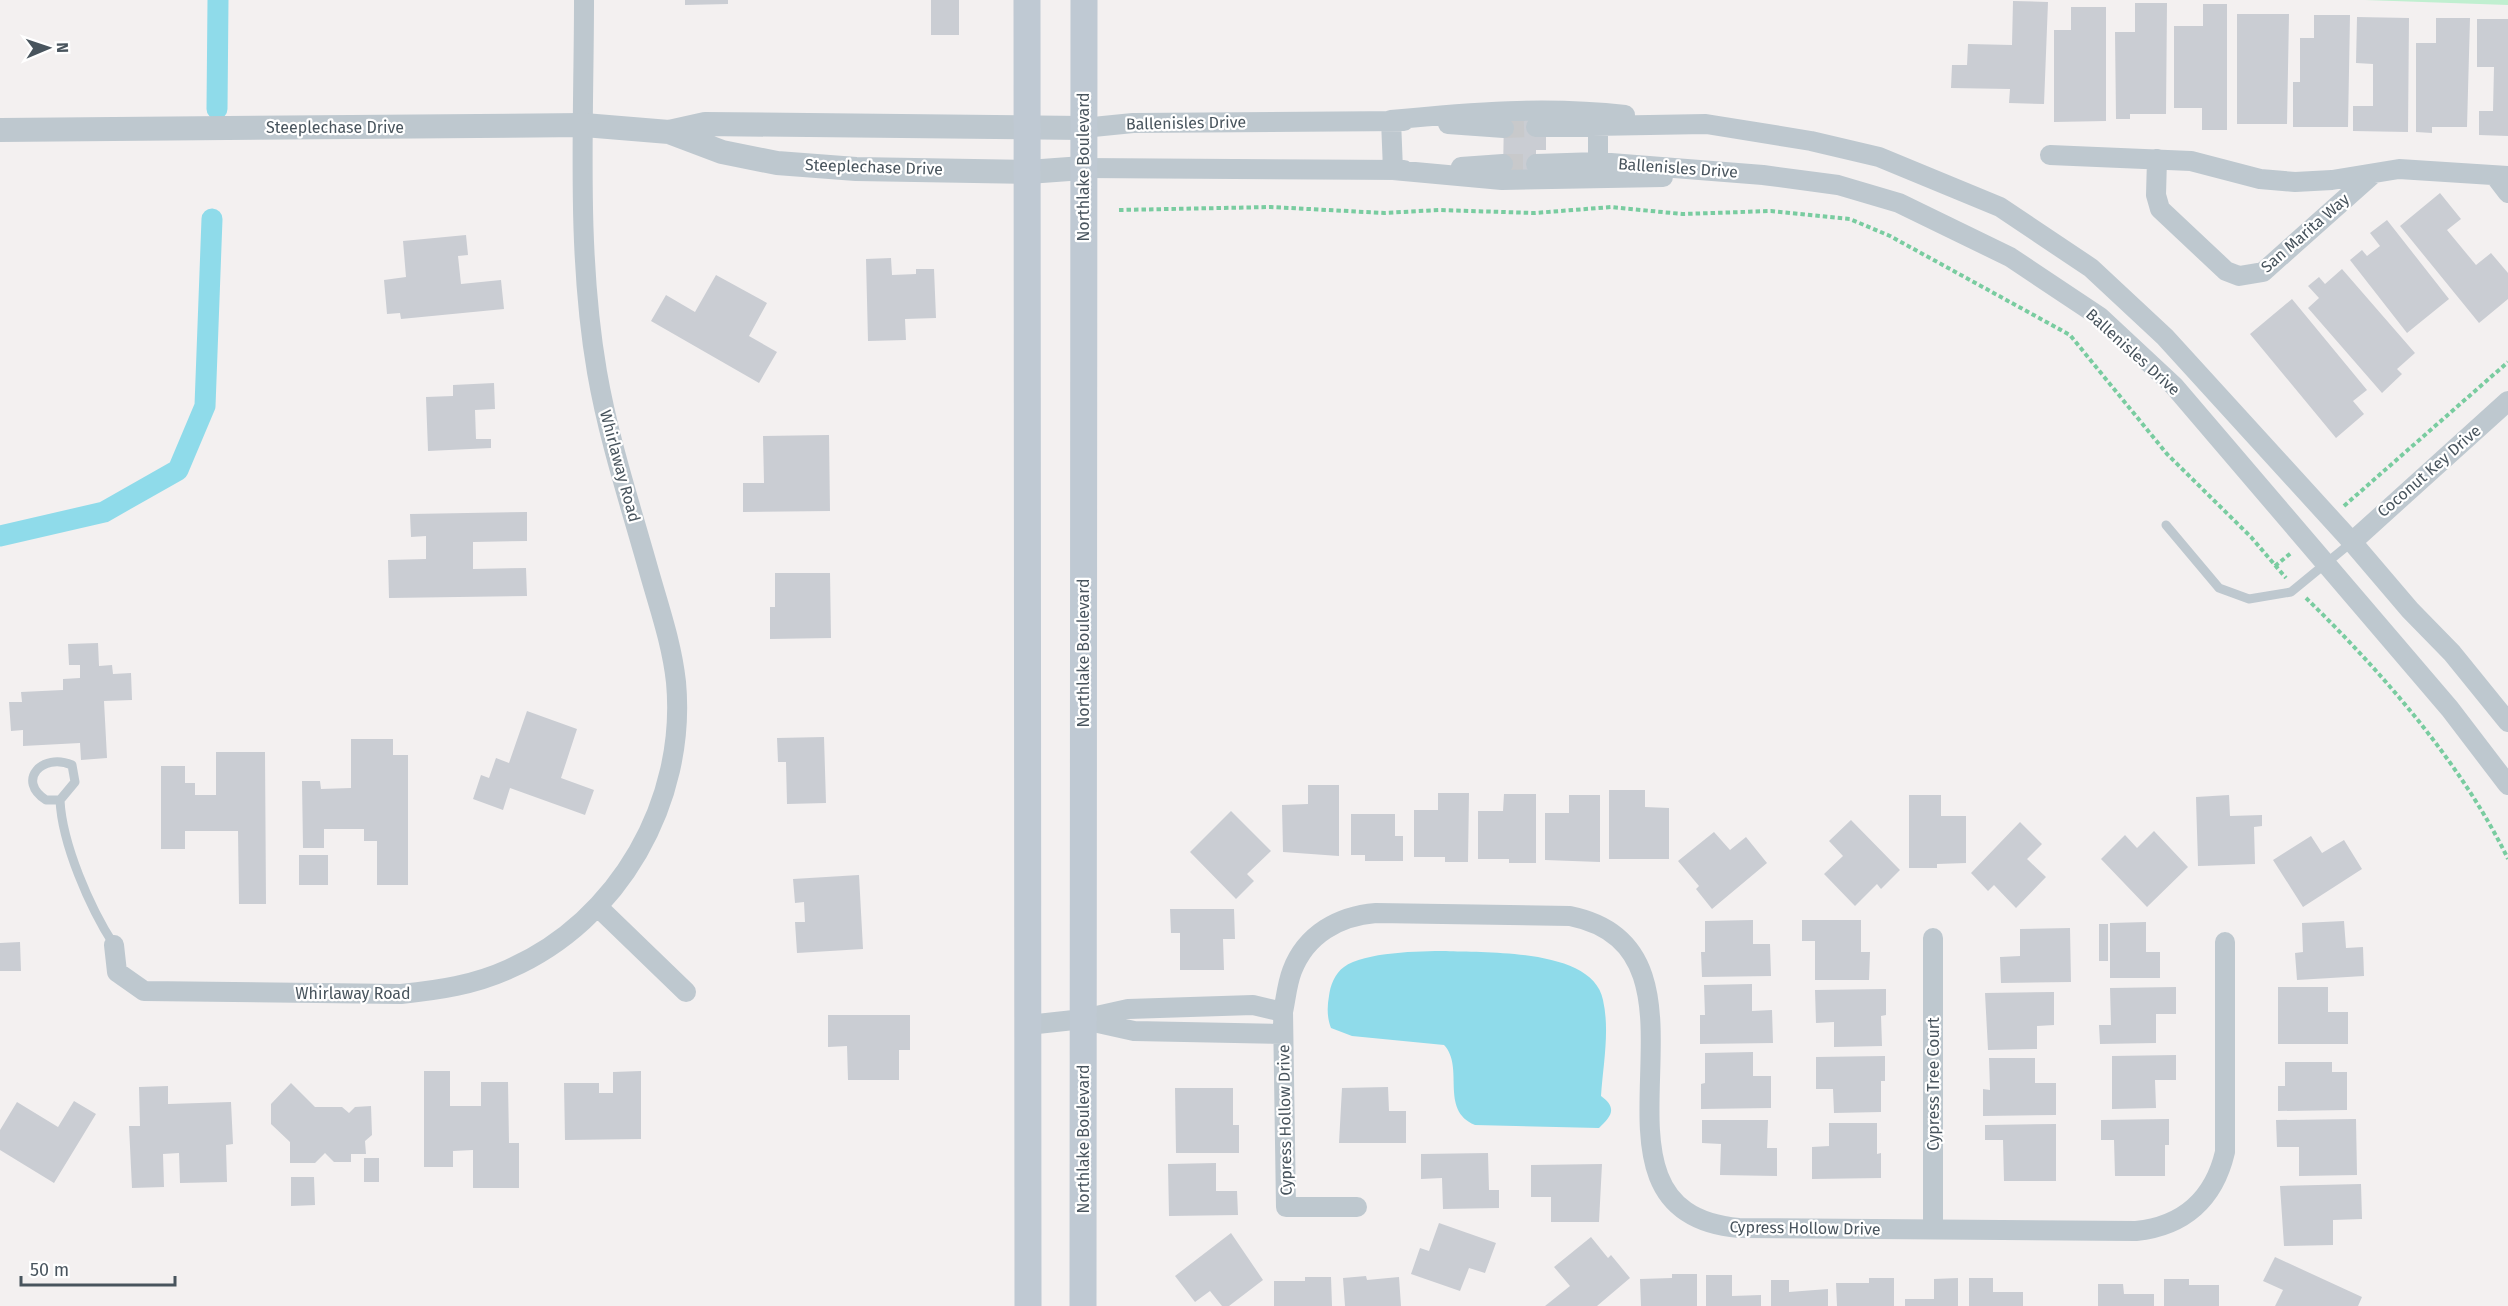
<svg xmlns="http://www.w3.org/2000/svg" width="2508" height="1306" viewBox="0 0 2508 1306" font-family="'Fira Sans',sans-serif">
<style>
.green{fill:#c0efd0}
.water{fill:#8fdbea}
.lines{fill:none;stroke-linecap:round;stroke-linejoin:round}
.canal{stroke:#8fdbea;stroke-width:21}
.building{fill:#cacdd3}
.minor-tunnel{stroke:#c8c9cb;stroke-width:20;stroke-dasharray:20 10;stroke-linecap:butt}
.path{stroke:#79cca0;stroke-width:4;stroke-dasharray:4.5 3;stroke-linecap:butt}
.service{stroke:#bec8cf;stroke-width:9}
.minor{stroke:#bec8cf;stroke-width:20}
.tertiary{stroke:#bec8cf;stroke-width:24}
.secondary{stroke:#bfc9d3;stroke-width:27}
.labels{text-anchor:middle;dominant-baseline:central;stroke-width:4.5;stroke-linejoin:round;paint-order:stroke}
.street-label{font-size:16px;fill:#48545d;stroke:#fff}
</style>
<rect width="100%" height="100%" fill="#f3f0f0"/>
<path class="green" d="M2365,0H2508V5Z"/>
<path class="water" d="M1446,951C1485,953 1593,948 1603,1000C1610,1031 1603,1065 1601,1096C1618,1108 1611,1117 1599,1128L1475,1125C1439,1110 1465,1067 1444,1045L1352,1036L1331,1028C1327,1018 1327,1007 1329,996C1330,986 1335,973 1344,967C1364,952 1420,951 1446,951Z"/>
<g class="lines">
<path class="canal" d="M217,109L218,0
M0,536L104,512L178,470L205,406L212,219"/>
</g>
<path class="building" d="M685,0H728V4L685,5Z
M931,0H959V35H931Z
M2013,1L2048,2L2044,104L2009,103L2010,89L1951,88L1952,65H1967L1968,44L2012,45Z
M2135,3H2167L2166,114H2130V119H2116L2115,32H2135Z
M2203,4H2227V130H2202V108H2174V26H2203Z
M2071,7H2106V121L2054,122V30H2071Z
M2237,14H2289L2287,124H2237Z
M2314,15H2350L2348,127H2293V82H2300V38H2314Z
M2357,17L2409,18L2408,132L2353,131V106H2373V64L2356,63Z
M2436,18H2470L2467,127H2432V133L2416,132V43H2436Z
M2477,19H2508V136L2479,135V111H2493L2494,67H2477Z
M1504,114H1536V137H1546V150H1536V175H1503Z
M2440,193L2461,219L2447,230L2476,265L2491,253L2508,273V299L2479,323L2400,226Z
M2387,220L2449,299L2407,333L2350,260L2362,250L2367,256L2380,246L2370,233Z
M466,235L468,255L458,256L461,284L501,280L504,309L401,319L400,313L387,314L384,280L406,277L403,241Z
M891,258L892,275L916,274V269H934L936,318L905,319L906,340L868,341L866,259Z
M2342,269L2415,353L2397,369L2402,374L2382,393L2308,308L2319,298L2308,286L2319,277L2325,284Z
M716,275L767,303L749,336L777,352L759,383L651,321L666,295L695,312Z
M2292,299L2367,390L2353,401L2364,414L2336,438L2250,334Z
M494,383L495,409L475,410L476,439H491V448L428,451L426,397L453,396V385Z
M829,435L830,511L743,512V483H764L763,436Z
M527,512V541L473,542V569L526,568L527,596L389,598L388,560L426,559V536L411,537L410,514Z
M775,573H830L831,638L770,639V607H775Z
M98,643L99,666L112,665L113,674L131,673L132,700L104,701L107,758L81,760L80,743L23,746V730L11,731L9,702H22L21,692L63,690V679L80,678V665H69L68,644Z
M527,711L577,729L561,778L594,790L585,815L510,788L503,810L473,799L481,775L489,778L496,758L509,763Z
M824,737L826,803L787,804L786,762H778L777,738Z
M351,739H393V755H408V885H377V841H364V829H324V848H303L302,781H320L321,789L351,788Z
M216,752H265L266,904H239L238,831H185V849H161V766H185V783H195V795H216Z
M1308,785H1339V856L1283,852L1282,805L1308,804Z
M1609,790H1645V807L1669,808V859H1609Z
M1438,793H1469L1468,862H1445V857H1414V810H1438Z
M1504,794H1536V863H1509V859H1478V811H1503Z
M1569,795H1600V862L1545,860V813H1569Z
M1909,795H1941V816H1966V863L1937,864V868H1909Z
M2229,795L2230,816L2262,815V826L2254,827L2255,864L2198,866L2196,797Z
M1231,811L1271,851L1247,874L1254,881L1236,899L1190,852Z
M1351,814H1395V836H1403V861H1365V855H1351Z
M1851,820L1900,870L1881,889L1877,884L1855,906L1824,874L1843,856L1829,841Z
M2020,822L2042,844L2027,859L2046,877L2016,908L1994,885L1988,891L1971,873Z
M2154,831L2188,867L2147,907L2101,859L2125,835L2137,848Z
M1714,832L1730,850L1746,837L1767,863L1712,909L1696,889L1699,886L1678,861Z
M2311,836L2322,853L2344,840L2362,869L2303,907L2273,860Z
M299,855H328V885H299Z
M859,875L863,949L797,953L795,922H805L804,902L795,903L793,879Z
M1170,909H1234L1235,939H1223L1224,970H1180V933H1171Z
M1753,920V944H1770L1771,976L1702,977L1701,952H1705V921Z
M1802,920H1861V952H1870L1869,980H1815V941H1802Z
M2344,921L2346,948L2363,947L2364,976L2297,980L2295,953L2303,952L2302,923Z
M2146,922V952H2160V978H2110V923Z
M2099,924H2108V961H2099Z
M2070,928L2071,982L2001,983L2000,957L2020,956V929Z
M20,942L21,971H0V943Z
M1752,984V1011L1772,1010L1773,1043L1700,1044V1015H1705L1704,985Z
M2176,987V1014H2156V1043L2100,1044L2099,1025H2111L2110,988Z
M2278,987H2328V1012H2348V1044H2278Z
M1886,989V1015L1881,1016L1882,1046L1834,1047V1022L1816,1023L1815,990Z
M2054,992V1025L2037,1026V1049L1988,1050L1985,993Z
M828,1015H910V1050H899V1080H848L847,1046L828,1047Z
M1753,1052V1076H1771V1108L1701,1109V1084L1705,1083V1053Z
M2176,1055V1080H2155L2156,1108L2112,1109V1056Z
M1885,1056V1081H1881V1112L1834,1113L1833,1089H1816V1057Z
M1989,1058H2035V1083H2056V1115L1983,1116V1089L1990,1090Z
M2285,1062H2332V1072H2347V1110L2278,1111V1086H2285Z
M424,1071H450V1106H481V1082H508L509,1143H519V1188H473V1150L453,1151V1167H424Z
M641,1071V1139L565,1140L564,1083H599V1093H613V1072Z
M291,1083L315,1107H342L349,1113L355,1107L371,1106L372,1135L365,1141L366,1154H351V1162H334L325,1153L315,1163H290V1142L271,1124V1104Z
M168,1086V1104L231,1102L233,1144L226,1145L227,1182L180,1183L179,1153L163,1154L164,1187L132,1188L129,1126H140L139,1087Z
M1388,1087L1389,1111H1406V1143H1339L1342,1088Z
M1175,1088H1233V1125H1239V1153H1176Z
M74,1101L96,1114L54,1183L0,1150V1130L17,1102L58,1127Z
M2169,1119V1145H2165V1176H2115L2114,1140H2101V1120Z
M2356,1119L2357,1175L2299,1176V1147H2277L2276,1120Z
M1702,1120H1768L1767,1148H1777V1176L1720,1175L1721,1144L1702,1143Z
M1829,1123H1877V1154L1881,1153V1178L1812,1179V1147L1829,1146Z
M2056,1124V1181H2004L2003,1140H1985V1125Z
M1488,1153L1489,1190H1499V1208L1443,1209L1442,1178L1421,1179V1154Z
M364,1158H379V1182H364Z
M1216,1163V1191H1237L1238,1215L1169,1216L1168,1164Z
M1602,1164L1599,1222H1551V1197H1531V1165Z
M291,1177H314L315,1205L291,1206Z
M2361,1184L2362,1219L2333,1220V1245L2284,1246L2280,1186Z
M1439,1223L1496,1243L1485,1273L1469,1268L1460,1291L1411,1274L1420,1248L1429,1251Z
M1231,1233L1263,1280L1229,1306H1222L1210,1291L1195,1302L1175,1276Z
M1591,1237L1608,1258L1611,1255L1630,1278L1597,1306H1545L1570,1286L1554,1267Z
M2275,1257L2362,1297L2358,1306H2275L2283,1290L2263,1281Z
M1672,1274H1697V1306H1641L1640,1279L1672,1278Z
M1706,1275H1732V1296L1761,1295V1306H1706Z
M1366,1276L1367,1280L1399,1277L1401,1306H1345L1343,1278Z
M1305,1277H1331L1332,1306H1274V1281H1305Z
M1869,1278H1894V1306H1837L1836,1283H1869Z
M1958,1278V1306H1905V1299H1934V1279Z
M1969,1278H1993V1292H2023V1306H1969Z
M2164,1279H2189V1285H2219V1306H2164Z
M1771,1280H1789V1292L1828,1289V1306H1771Z
M2098,1284H2123L2124,1294H2154V1306H2098Z"/>
<g class="lines">
<path class="minor-tunnel" d="M1504,128L1536,127
M1503,164H1536"/>
<path class="path" d="M1119,210L1271,207L1384,213L1439,210L1535,213L1611,207L1682,214L1771,211L1850,219L1890,236L2070,335L2167,454L2251,537L2286,578
M2344,506L2508,362
M2275,566L2291,553
M2306,598C2382,672 2462,764 2508,859"/>
<path class="service" d="M2166,525L2219,588L2249,599L2291,592L2352,542
M60,800H46C16,781 42,752 72,765L75,782L60,800C62,844 90,908 114,945"/>
<path class="minor" d="M1625,115C1547,106 1470,112 1391,120L1393,170L1502,180L1663,177
M1448,124L1504,128
M1598,126V162
M1536,127L1706,124L1811,141L1879,157L2000,207L2091,268L2165,337L2352,542L2410,610L2452,653L2508,722
M1083,128L1133,123L1404,121
M2050,155L2191,161L2260,179L2295,182L2332,180L2399,169L2508,176
M2157,159L2156,195L2160,209L2226,271L2239,276L2263,272L2373,174
M1536,164L1598,162L1763,175L1838,185L1899,203L2010,257L2100,317L2174,386L2450,709L2508,785
M1461,167L1503,164
M1083,168L1404,170
M2495,176L2508,193
M2352,542L2508,401
M598,907L686,992
M1933,938V1229
M114,945L117,972L144,991L401,994C439,990 474,985 509,969C619,921 687,801 676,682C672,645 660,610 650,575C631,507 609,441 597,372C576,250 584,123 584,0
M1089,1021L1134,1031L1283,1034
M1028,1025L1083,1019L1128,1009L1253,1005L1283,1012
M1357,1207H1286L1283,1012C1286,998 1287,984 1292,971C1306,934 1339,916 1376,913L1570,916C1742,951 1555,1212 1739,1228L2136,1231C2184,1226 2214,1199 2225,1152V942"/>
<path class="tertiary" d="M0,130L584,125L669,132L722,152L777,163L856,169L1028,172L1083,168
M669,132L705,124L1083,128"/>
<path class="secondary" d="M1027,0L1028,1306
M1083,1306L1084,0"/>
</g>
<g class="labels">
<g class="street-label">
<text transform="translate(1186 123) rotate(-1)">Ballenisles Drive</text>
<text x="335" y="127">Steeplechase Drive</text>
<text transform="translate(874 167) rotate(2)">Steeplechase Drive</text>
<text transform="translate(1083 167) rotate(-90)">Northlake Boulevard</text>
<text transform="translate(1678 168) rotate(4)">Ballenisles Drive</text>
<text transform="translate(2305 233) rotate(-41)">San Marita Way</text>
<text transform="translate(2133 352) rotate(42)">Ballenisles Drive</text>
<text transform="translate(620 466) rotate(75)">Whirlaway Road</text>
<text transform="translate(2429 471) rotate(-41)">Coconut Key Drive</text>
<text transform="translate(1083 653) rotate(-90)">Northlake Boulevard</text>
<text x="353" y="993">Whirlaway Road</text>
<text transform="translate(1933 1084) rotate(-90)">Cypress Tree Court</text>
<text transform="translate(1285 1120) rotate(-91)">Cypress Hollow Drive</text>
<text transform="translate(1083 1139) rotate(-90)">Northlake Boulevard</text>
<text transform="translate(1805 1228) rotate(1)">Cypress Hollow Drive</text>
</g>
</g>
<g transform="translate(48 48) rotate(88)" stroke="#ffffff" stroke-width="4.5" paint-order="stroke">
<path d="M0-4.5L10 22L0 15L-10 22Z" fill="#48545d"/>
<text y="-9" font-size="16" font-weight="bold" text-anchor="middle" fill="#48545d">N</text>
</g>
<path d="M21 1276v9h154v-9" fill="none" stroke="#48545d" stroke-width="3"/>
<text x="30" y="1276" font-size="18" fill="#48545d" stroke="#ffffff" stroke-width="4.5" paint-order="stroke">50 m</text>
</svg>
